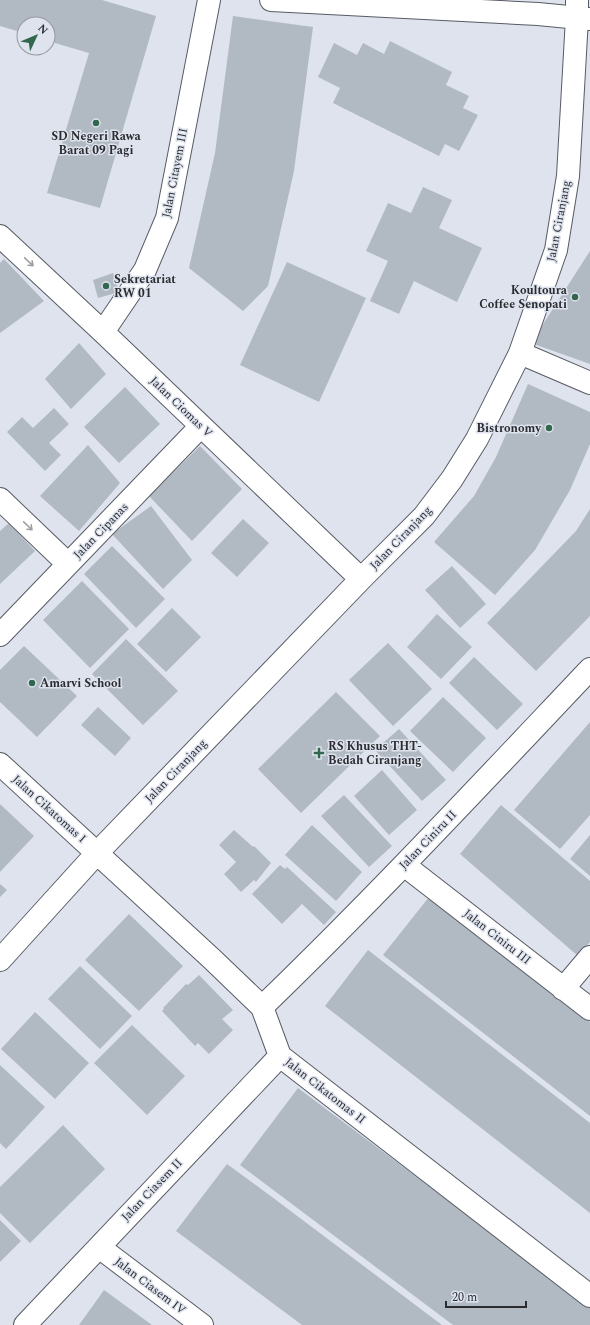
<svg xmlns="http://www.w3.org/2000/svg" width="590" height="1325" viewBox="0 0 590 1325" font-family="Spectral,serif">
<style>
.building{fill:#b1bac2}
.lines{fill:none;stroke-linecap:round;stroke-linejoin:round}
.street-casing{stroke:#575b64;stroke-width:24}
.street{stroke:#fff;stroke-width:22}
.oneway{stroke:#9fa0a2}
.poi-dot{fill:#31674d;stroke:#dee3ee;stroke-width:1.5}
.labels{text-anchor:middle;dominant-baseline:central;stroke-width:3;stroke-linejoin:round;paint-order:stroke}
.poi-label{font-size:12px;font-weight:bold;fill:#2a2c30;stroke:#dee3ee;text-anchor:start}
.street-label{font-size:12px;fill:#2a2c30;stroke:#dee3ee}
</style>
<rect width="100%" height="100%" fill="#dee3ee"/>
<path class="building" d="M0,0H102L156,16L100,208L47,193L89,53L48,41V24H24V33L0,26Z
M233,16L313,27L294,171L268,286L243,311L189,268L215,153Z
M390,41L452,72L446,85L469,96L463,108L478,115L459,151L445,144L439,156L333,103L340,88L318,77L334,43L357,55L363,43L384,54Z
M423,187L452,200L439,228L482,248L457,302L414,281L399,314L370,301L388,261L366,251L388,203L411,213Z
M590,251V364L531,343Z
M4,259L44,301L0,333V263Z
M287,262L366,298L319,402L240,365Z
M113,273L119,292L98,298L93,280Z
M79,343L106,374L71,409L45,379Z
M528,384L590,412V444L570,490L535,550L495,595L434,542L474,496L496,457Z
M125,387L160,424L119,463L84,427Z
M54,408L69,424L49,443L61,455L45,471L7,432L22,417L33,428Z
M88,445L120,483L79,531L40,496Z
M200,446L242,489L192,541L149,496Z
M151,506L192,560L163,589L112,534Z
M590,509V616L536,671L487,623L576,531Z
M243,519L269,543L237,577L211,553Z
M9,523L35,551L0,584V531Z
M112,546L165,599L136,628L84,574Z
M452,566L486,604L460,628L425,590Z
M82,581L129,629L90,668L43,620Z
M172,608L201,637L166,672L137,644Z
M437,614L472,647L441,679L407,647Z
M126,639L178,691L143,725L92,674Z
M388,643L432,689L393,726L349,680Z
M24,646L77,696L37,737L0,702V670Z
M474,657L523,704L497,730L449,683Z
M336,692L380,736L301,813L258,769Z
M443,697L486,738L453,772L410,731Z
M98,707L131,738L115,756L81,725Z
M590,722V815L560,849L514,810Z
M399,729L446,780L422,801L375,750Z
M382,770L417,810L389,835L354,796Z
M344,795L392,846L369,867L321,816Z
M0,804L34,836L0,872Z
M501,805L590,881V942L578,956L460,854Z
M312,825L362,872L336,901L285,855Z
M234,830L253,847L254,846L271,863L256,882L254,880L241,892L224,874L236,862L219,845Z
M590,835V876L570,859Z
M280,865L285,869L287,867L336,912L324,925L302,904L282,924L252,894Z
M0,884L7,890L0,897Z
M429,897L590,1022V1116L383,955Z
M129,914L183,966L139,1011L85,960Z
M368,950L590,1123V1213L325,1006Z
M80,966L132,1016L100,1049L48,999Z
M199,975L233,1010L222,1019L233,1030L209,1054L198,1043L195,1046L162,1011L164,1009L163,1008L186,984L188,985Z
M35,1012L89,1063L55,1099L1,1049Z
M132,1025L185,1076L147,1115L94,1063Z
M0,1065L45,1107L6,1149L0,1143Z
M298,1088L590,1307V1325H453L240,1165Z
M63,1125L105,1169L30,1243L0,1213V1187Z
M227,1164L276,1200L442,1325H302L176,1231Z
M0,1220L21,1241L0,1262Z
M104,1290L152,1325H79Z"/>
<g class="lines">
<g class="street-casing">
<path id="street" d="M271,0L538,14L590,19
M0,236L103,332L361,579
M103,332L145,270L167,218L209,0
M520,353L590,383
M0,499L68,564
M0,635L201,426
M0,764L212,959L262,1007L280,1056L590,1296
M404,865L590,1009
M0,960L97,853L361,579L424,516L452,479L477,439L520,353L556,250L568,176L577,18V0
M563,989L590,957
M262,1007C375,898 482,783 590,669
M99,1247L202,1325
M25,1325L280,1056"/>
</g>
<use href="#street" class="street"/>
</g>
<defs><path id="oneway-shaft" d="M-6 0H5M1.5-3L5.5 0L1.5 3" fill="none" stroke-width="1.6" stroke-linecap="round" stroke-linejoin="round"/></defs>
<g class="oneway">
<use href="#oneway-shaft" transform="translate(29 262) rotate(43)"/>
<use href="#oneway-shaft" transform="translate(28 526) rotate(44)"/>
</g>
<g class="poi-dot">
<circle cx="96" cy="123" r="4"/>
<circle cx="106" cy="286" r="4"/>
<circle cx="575" cy="297" r="4"/>
<circle cx="549" cy="428" r="4"/>
<circle cx="32" cy="683" r="4"/>
<path d="M317 747h4v4h4v4h-4v4h-4v-4h-4v-4h4z"/>
</g>
<g class="labels">
<g class="poi-label">
<text x="96" y="136" text-anchor="middle">SD Negeri Rawa<tspan x="96" dy="14">Barat 09 Pagi</tspan></text>
<text x="114" y="279">Sekretariat<tspan x="114" dy="14">RW 01</tspan></text>
<text x="567" y="290" text-anchor="end">Koultoura<tspan x="567" dy="14">Coffee Senopati</tspan></text>
<text x="541" y="428" text-anchor="end">Bistronomy</text>
<text x="40" y="683">Amarvi School</text>
<text x="328" y="746">RS Khusus THT-<tspan x="328" dy="14">Bedah Ciranjang</tspan></text>
</g>
<g class="street-label">
<text transform="translate(175 173) rotate(-79)">Jalan Citayem III</text>
<text transform="translate(559 221) rotate(-79)">Jalan Ciranjang</text>
<text transform="translate(181 407) rotate(44)">Jalan Ciomas V</text>
<text transform="translate(101 531) rotate(-46)">Jalan Cipanas</text>
<text transform="translate(401 538) rotate(-46)">Jalan Ciranjang</text>
<text transform="translate(176 771) rotate(-46)">Jalan Ciranjang</text>
<text transform="translate(49 809) rotate(42)">Jalan Cikatomas I</text>
<text transform="translate(428 840) rotate(-46)">Jalan Ciniru II</text>
<text transform="translate(497 937) rotate(38)">Jalan Ciniru III</text>
<text transform="translate(325 1091) rotate(38)">Jalan Cikatomas II</text>
<text transform="translate(152 1190) rotate(-46)">Jalan Ciasem II</text>
<text transform="translate(150 1286) rotate(37)">Jalan Ciasem IV</text>
</g>
</g>
<g transform="translate(36 36) rotate(46)"><circle r="19" fill="#dee3ee" stroke="#969aa2"/>
<path d="M0-3L7 15L0 10L-7 15Z" fill="#31674d"/>
<text y="-6" font-size="11" font-weight="bold" text-anchor="middle" fill="#2a2c30">N</text>
</g>
<path d="M446 1301v6h80v-6" fill="none" stroke="#2a2c30" stroke-width="2"/>
<text x="452" y="1301" font-size="12" fill="#2a2c30" stroke="#dee3ee" stroke-width="3" paint-order="stroke">20 m</text>
</svg>
